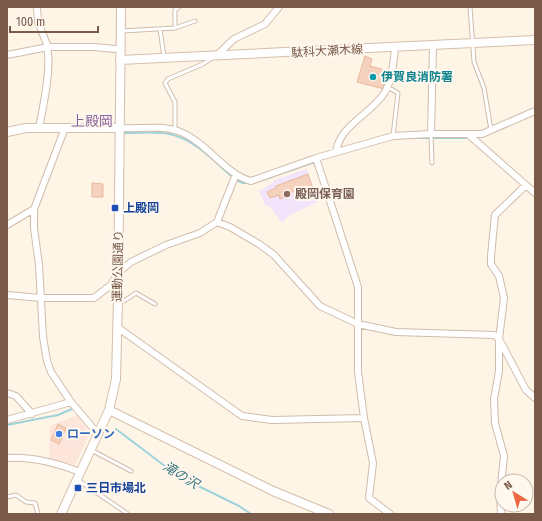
<svg xmlns="http://www.w3.org/2000/svg" width="542" height="521" viewBox="0 0 542 521" font-family="'Fira Sans Condensed','Noto Sans JP',sans-serif">
<style>
.commercial{fill:#fee5db}
.education{fill:#f2e4fa}
.lines{fill:none;stroke-linecap:round;stroke-linejoin:round}
.stream{stroke:#9fd3dc;stroke-width:2}
.building{fill:#f5d2bd;stroke:#e9b89c}
.lane-casing{stroke:#d1bcac;stroke-width:5}
.street-casing{stroke:#d1bcac;stroke-width:8}
.secondary-casing{stroke:#d7beab;stroke-width:10}
.lane{stroke:#fff;stroke-width:3}
.street{stroke:#fff;stroke-width:6}
.secondary{stroke:#fff;stroke-width:8}
.culture-dot{fill:#0f9aa8;stroke:#fff8ef;stroke-width:1.5}
.education-dot{fill:#8d6e63;stroke:#fff8ef;stroke-width:1.5}
.transit-dot{fill:#1a4fb4;stroke:#fff8ef;stroke-width:1.5}
.shop-dot{fill:#3f7fe0;stroke:#fff8ef;stroke-width:1.5}
.labels{text-anchor:middle;dominant-baseline:central;stroke-width:4;stroke-linejoin:round;paint-order:stroke}
.street-label{font-size:12px;fill:#7a5a49;stroke:#fff8ef}
.culture-label{font-size:12px;font-weight:bold;fill:#0d838f;stroke:#fff8ef;text-anchor:start}
.education-label{font-size:12px;font-weight:bold;fill:#785e54;stroke:#fff8ef;text-anchor:start}
.transit-label{font-size:12px;font-weight:bold;fill:#164399;stroke:#fff8ef;text-anchor:start}
.shop-label{font-size:12px;font-weight:bold;fill:#366cbe;stroke:#fff8ef;text-anchor:start}
.water-label{font-size:13px;font-style:italic;fill:#3c767f;stroke:#fff8ef}
.quarter-label{font-size:14px;fill:#89659d;stroke:#fff8ef}
</style>
<rect width="100%" height="100%" fill="#fef5e7"/>
<path class="commercial" d="M77,415L90,433L75,465L49,458L50,426Z"/>
<path class="education" d="M307,169L318,202L290,215L282,223L270,207L266,206L259,191L273,183L274,180Z"/>
<g class="lines">
<path class="stream" d="M125,133C139,133 155,131 169,134C194,139 212,159 230,175
M415,138H466
M236,180L243,183H252
M262,180L312,163
M7,425L58,415L72,409
M116,429L178,476L239,506L251,514"/>
</g>
<path class="building" d="M365,56L372,59L370,66L389,71L384,89L357,82Z
M308,174L312,186L286,194L287,196L280,199L279,195L270,198L267,192L276,188V186Z
M92,183L103,184V197H92Z
M58,424L66,428L59,444L51,440Z"/>
<g class="lines">
<g class="lane-casing">
<path id="lane" d="M470,7L474,62L484,88L491,130
M175,28L195,21
M160,29L164,57
M122,31L175,28V10L179,7
M391,89L398,93L393,136
M175,130V102L165,83L168,79L203,64L212,58
M431,134L432,163
M120,300L124,301L136,293L155,304
M91,450L131,471
M78,480L128,514
M7,497L16,495L26,502L35,503L38,514"/>
</g>
<g class="street-casing">
<path id="street" d="M37,7L38,22L48,47H94L115,49
M7,55L48,47
M216,56L234,39L265,24L279,7
M39,128C43,108 52,66 47,48
M65,128L34,209V228L39,265L43,337L47,361L51,372L71,402L99,435
M120,128C138,129 161,125 178,131C206,141 226,175 251,181L316,158L393,136L431,134H482L535,111
M431,134L433,45
M469,135L535,193
M336,152C340,124 371,115 385,92C392,80 394,61 395,47
M316,158L358,287V372L364,418L373,463L369,498L390,514
M217,222L230,227L259,244L274,255L320,306L358,324L396,332L494,335L499,339L526,390L535,398
M7,225L34,209
M7,295L41,298H94L111,285L118,273L131,262L166,245L200,233L217,222L236,174
M117,327L242,416L272,420L364,418
M7,393L16,396L32,414
M7,420L71,402
M7,458C32,456 57,463 80,472
M501,514L500,494L504,456L495,423L494,399L499,371V339L504,298L499,276L491,264V256L495,215L525,186"/>
</g>
<g class="secondary-casing">
<path id="secondary" d="M120,60L535,40
M7,132L26,128H120
M109,410L273,491L329,514
M61,514L109,410L116,379L118,299L121,7"/>
</g>
<use href="#lane" class="lane"/>
<use href="#street" class="street"/>
<use href="#secondary" class="secondary"/>
</g>
<circle class="culture-dot" cx="373" cy="77" r="4"/>
<circle class="education-dot" cx="287" cy="194" r="4"/>
<g class="transit-dot">
<rect x="111" y="204" width="8" height="8" rx="2"/>
<rect x="74" y="484" width="8" height="8" rx="2"/>
</g>
<circle class="shop-dot" cx="59" cy="434" r="4"/>
<g class="labels">
<g class="street-label">
<text transform="translate(327 51) rotate(-3)">駄科大瀬木線</text>
<text transform="translate(118 266) rotate(-89)">運動公園通り</text>
</g>
<g class="culture-label">
<text x="381" y="77">伊賀良消防署</text>
</g>
<g class="education-label">
<text x="295" y="194">殿岡保育園</text>
</g>
<g class="transit-label">
<text x="123" y="208">上殿岡</text>
<text x="86" y="488">三日市場北</text>
</g>
<g class="shop-label">
<text x="67" y="434">ローソン</text>
</g>
<g class="water-label">
<text transform="translate(181 475) rotate(32)">滝の沢</text>
</g>
<g class="quarter-label">
<text x="92" y="121">上殿岡</text>
</g>
</g>
<rect width="542" height="521" fill="none" stroke="#7a5a49" stroke-width="16"/>
<g transform="translate(514 493) rotate(323)"><circle r="19" fill="#fff8ef" stroke="#cab9ad"/>
<path d="M0-3L7 15L0 10L-7 15Z" fill="#ee6846"/>
<text y="-6" font-size="11" font-weight="bold" text-anchor="middle" fill="#7a5a49">N</text>
</g>
<path d="M10 26v6h88v-6" fill="none" stroke="#7a5a49" stroke-width="2"/>
<text x="16" y="26" font-size="12" fill="#7a5a49" stroke="#fff8ef" stroke-width="3" paint-order="stroke">100 m</text>
</svg>
